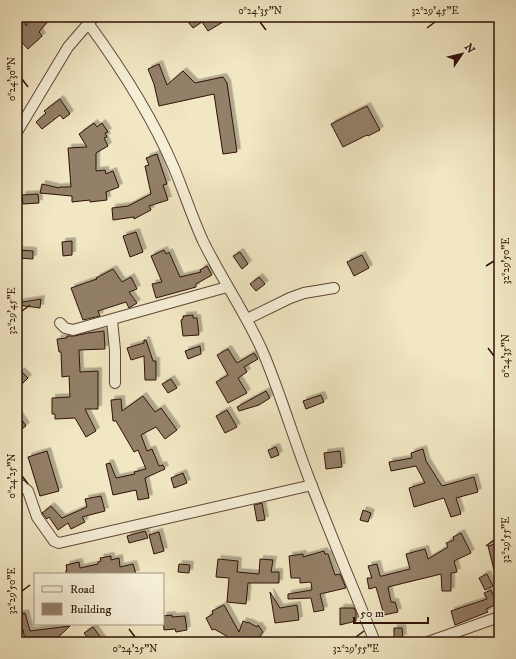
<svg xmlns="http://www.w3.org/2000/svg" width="516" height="659" viewBox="0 0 516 659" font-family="'IM FELL DW Pica',serif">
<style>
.building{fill:#938068;stroke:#2e1106;filter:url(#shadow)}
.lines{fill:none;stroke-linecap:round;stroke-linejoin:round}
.street-casing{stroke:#5f4635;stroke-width:12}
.street{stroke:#f6efd8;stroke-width:10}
.ticks{fill:none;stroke:#2e1106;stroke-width:1.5}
.neatline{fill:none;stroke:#2e1106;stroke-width:1.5}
.ticks-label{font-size:10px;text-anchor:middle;fill:#2e1106}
</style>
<defs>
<filter id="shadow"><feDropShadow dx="3.5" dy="-3.5" stdDeviation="0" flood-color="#0004"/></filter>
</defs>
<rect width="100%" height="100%" fill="#f1e7c3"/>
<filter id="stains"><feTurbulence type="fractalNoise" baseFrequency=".005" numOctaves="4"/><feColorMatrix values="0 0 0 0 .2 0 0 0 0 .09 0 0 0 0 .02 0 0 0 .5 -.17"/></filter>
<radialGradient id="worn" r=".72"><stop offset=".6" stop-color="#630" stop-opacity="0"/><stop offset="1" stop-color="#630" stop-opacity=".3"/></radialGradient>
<path class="building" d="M17,17H24L26,26L33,17H51L39,32L42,36L28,49L17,37Z
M184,17H221L223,22L208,31L202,22L193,28Z
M159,64L167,85L183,71L195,83L223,77L227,83L237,152L223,154L214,94L159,106L154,84L148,69Z
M60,99L70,114L63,119L60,115L42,129L36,122L46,113L44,111Z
M367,106L380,130L368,136L367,135L343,147L331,124Z
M94,123L97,127L102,123L108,132L105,133L107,137L104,138L108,146L96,153V171L105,170L106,174L113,171L119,187L106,192L107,200L90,202V200L72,202V196L40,193L42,184L59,188L60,187H71L68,148L87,147L79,134Z
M157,154L167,184L163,185L168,200L149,206L151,210L134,219V217L113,220L112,208L128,206L151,194L145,166L149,165L146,158Z
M38,194L39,203L23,204L22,195Z
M136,232L143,252L130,257L123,236Z
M72,241V255L63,256L62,242Z
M17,250L33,251V259L17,258Z
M164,250L166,254L169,252L180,277L201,272L200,270L207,266L212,275L196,284V287L156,298L152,284L162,282L151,256Z
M240,252L248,264L242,269L233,256Z
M362,255L369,268L354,276L347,262Z
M113,269L122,282L131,277L137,289L129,292L137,303L129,308L126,302L98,311L100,316L83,320L71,288L97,279L96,278Z
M259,277L265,284L256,291L250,284Z
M41,299L40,308L17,305V303Z
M193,315V318H197L199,335L183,336L181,320L183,319V316Z
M104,331L105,349L79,350L80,372L98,371V409H85L96,431L86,437L75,418L55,419V414H52V398L70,397L69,376L62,377L61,352H59L57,339L67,338V336H74L88,333Z
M144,340H146L153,361H156V380H145L144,356L131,360L127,348L144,343Z
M200,346L201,354L188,359L185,351Z
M228,349L237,363L254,353L258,359L244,367L247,372L238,378L247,393L228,403L216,382L228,375L217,355Z
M21,371L28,378L22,384L17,379V375Z
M171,379L177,388L168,393L162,384Z
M266,391L270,398L259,405L239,411L237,407Z
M321,395L324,402L306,409L303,401Z
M143,396L155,412L161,408L177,430L165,439L156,427L141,435L147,451L152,449L159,466L163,465L165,469L145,478L149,498L138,500L136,490L113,495L106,464L110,463L116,478L135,474L134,472L146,469L138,450L134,452L116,421H113L111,400L121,399L122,411Z
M227,410L237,427L225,433L216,416Z
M17,413L26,426L17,432Z
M276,447L279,455L271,458L268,450Z
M423,449L426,461L442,486L474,477L478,492L456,498L461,514L451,517L444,498L414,507L409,488L425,483L416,466L391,471L389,462L412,458L411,453Z
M47,451L59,491L40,496L28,457Z
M340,451L342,467L326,469L324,453Z
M183,473L187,483L174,488L171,478Z
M101,496L105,511L82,517L85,522L71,529L68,523L58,530L49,517L47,519L42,513L51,506L62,518L87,507L85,499Z
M262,503L265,520L257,521L254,505Z
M363,510L371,513L368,522L360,520Z
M145,531L148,538L129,543L127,536Z
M159,532L164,551L154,554L149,535Z
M461,533L471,553L454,561L457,572L451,573V591H442L441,574L388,587L391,602H395L398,612L384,615L376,587L369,589L367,578H372L368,566L377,564L380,576H382L410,569L406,554L425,549L428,559L448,547L446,543L454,540L453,537Z
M498,543L499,548V578H496L488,546Z
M324,551L325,554H328L335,575L340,574L346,588L320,594L324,610L314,612L311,598L288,599V594L312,590L311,582L300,583V578H291L289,556L303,554V557Z
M111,556V560L119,558L120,567L133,564L136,574H66V570H67L66,565L79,562L80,568L98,564V562L101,561L100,558Z
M218,559L238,561L237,572L259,574L260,559L273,560L271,572H279V583H248L246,604L227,602L229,578L216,577Z
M179,564L190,565L189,573L178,572Z
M487,574L493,586L485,590L479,578Z
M491,590L497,604L486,609L488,612L455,625L451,611L487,599L484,593Z
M270,592L280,608L297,605L299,620L275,623Z
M224,605L239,632L243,621L248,623V622L257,627L258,625L263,632L256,642H228L230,638L214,629L212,630L206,618L213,614L212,611Z
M340,608H354L356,612V621L340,625Z
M25,613L30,631L70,626L53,642H25L23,629H21L17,615Z
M172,615V617L185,616L187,630L176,632L175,629L164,630L163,616Z
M93,627L104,642H91L84,633Z
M394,628H402L403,638H394Z"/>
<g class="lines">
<g class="street-casing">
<path id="street" d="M88,23C121,68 152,116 174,168C184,192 192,217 203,241C221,278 245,312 262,350C281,394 294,441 312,486C332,538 354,590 375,642
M17,132L68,47L94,17
M247,319L290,298L304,293L334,288
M112,320L115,350V383
M60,323L65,328L73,330L227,287
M17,484L21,485L28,491L37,517L54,541L59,543L312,485
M428,642L499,617"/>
</g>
<use href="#street" class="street"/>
</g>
<path class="ticks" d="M260,22L266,30M427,28L435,22M22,79L28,87M486,266L494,261M22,311L30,305M488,348L494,356M22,476L28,484M486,546L494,540M22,591L30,585M129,629L135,637M356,637L364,631"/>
<rect width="516" height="659" fill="none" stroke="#f1e7c3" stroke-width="44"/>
<rect x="34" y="573" width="130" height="52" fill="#f6efd8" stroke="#a69684"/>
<rect x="42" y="586" width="20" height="6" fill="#f6efd8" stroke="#a69684"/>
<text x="70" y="593" font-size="12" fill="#2e1106">Road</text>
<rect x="42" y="603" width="20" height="12" fill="#938068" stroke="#a69684"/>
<text x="70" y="613" font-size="12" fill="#2e1106">Building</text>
<g transform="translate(462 54) rotate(55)" stroke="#f6efd8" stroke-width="3" paint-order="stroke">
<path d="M0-3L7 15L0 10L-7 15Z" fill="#2e1106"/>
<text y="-6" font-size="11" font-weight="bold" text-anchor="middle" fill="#2e1106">N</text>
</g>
<path d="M354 617v6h74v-6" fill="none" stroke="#2e1106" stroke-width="2"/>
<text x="360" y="617" font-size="12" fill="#2e1106" stroke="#f6efd8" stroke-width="3" paint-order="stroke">50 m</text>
<rect x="22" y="22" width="472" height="615" class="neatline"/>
<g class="ticks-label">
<text x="260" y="14">0°24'35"N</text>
<text x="435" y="14">32°29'45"E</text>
<text transform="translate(11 79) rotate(-90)" y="4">0°24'30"N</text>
<text transform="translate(505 261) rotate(-90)" y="4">32°29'50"E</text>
<text transform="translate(11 311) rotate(-90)" y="4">32°29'45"E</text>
<text transform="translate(505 356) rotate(-90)" y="4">0°24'35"N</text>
<text transform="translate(11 476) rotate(-90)" y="4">0°24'25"N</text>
<text transform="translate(505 540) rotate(-90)" y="4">32°29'55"E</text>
<text transform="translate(11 591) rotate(-90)" y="4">32°29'50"E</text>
<text x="135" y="652">0°24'25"N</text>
<text x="356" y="652">32°29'55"E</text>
</g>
<rect width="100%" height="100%" filter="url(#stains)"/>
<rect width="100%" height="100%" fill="url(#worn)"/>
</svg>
